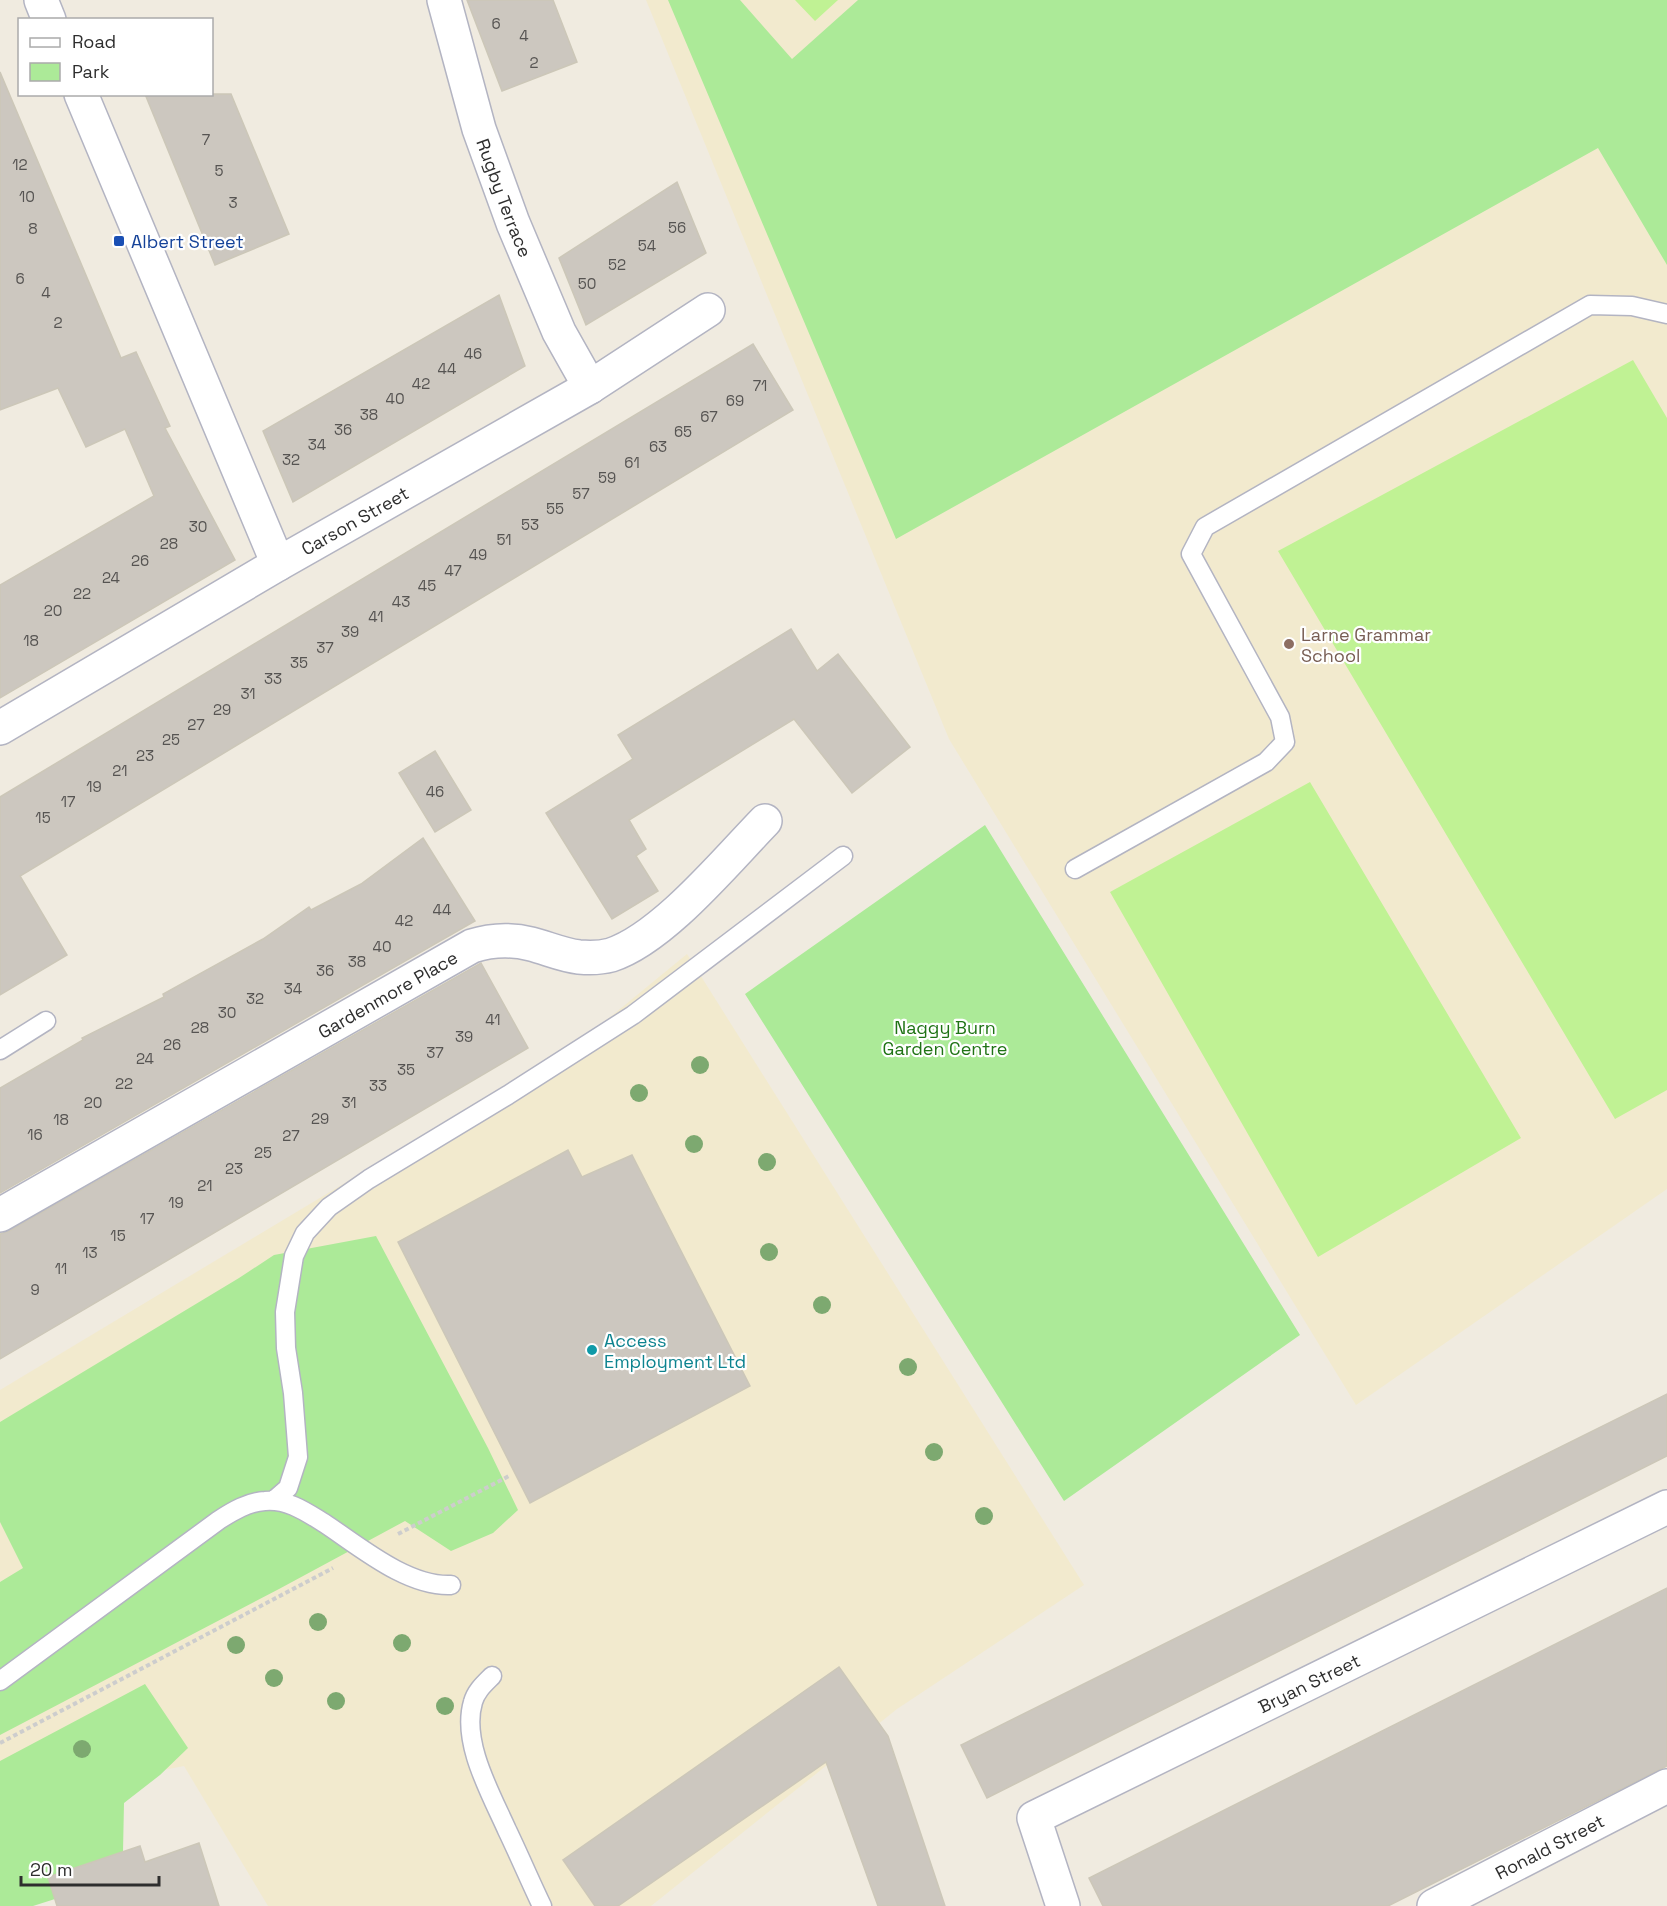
<svg xmlns="http://www.w3.org/2000/svg" width="1667" height="1906" viewBox="0 0 1667 1906" font-family="'Space Grotesk',sans-serif">
<style>
.education{fill:#f2eace}
.green{fill:#acea98}
.pitch{fill:#c0f294}
.building{fill:#ccc7bf;stroke:#ccc7b8;stroke-width:1.5}
.lines{fill:none;stroke-linecap:round;stroke-linejoin:round}
.lane-casing{stroke:#b3b4c2;stroke-width:21}
.street-casing{stroke:#b3b4c2;stroke-width:36}
.path{stroke:#cdcdcd;stroke-width:4;stroke-dasharray:4.5 3;stroke-linecap:butt}
.lane{stroke:#fff;stroke-width:18}
.street{stroke:#fff;stroke-width:33}
.tree{fill:#7da970}
.transit-dot{fill:#1a4fb4;stroke:#fff;stroke-width:2}
.education-dot{fill:#8d6e63;stroke:#fff;stroke-width:2}
.culture-dot{fill:#0f9aa8;stroke:#fff;stroke-width:2}
.labels{text-anchor:middle;dominant-baseline:central;stroke-width:4.5;stroke-linejoin:round;paint-order:stroke}
.number-label{font-size:15px;fill:#565452}
.street-label{font-size:18px;fill:#2e2e2e;stroke:#fff}
.transit-label{font-size:18px;fill:#164399;stroke:#fff;text-anchor:start}
.education-label{font-size:18px;fill:#785e54;stroke:#fff;text-anchor:start}
.park-label{font-size:18px;fill:#1f7315;stroke:#fff}
.culture-label{font-size:18px;fill:#0d838f;stroke:#fff;text-anchor:start}
</style>
<rect width="100%" height="100%" fill="#f0ebe0"/>
<path class="education" d="M646,0H1667V1189L1356,1405L949,739Z
M687,954L1084,1585L897,1709L651,1906H268L184,1766L0,1802V1390L581,1041Z"/>
<path class="green" d="M668,0H740L792,59L858,0H1667V265L1598,148L896,539Z
M985,825L1300,1335L1064,1501L745,994Z
M376,1236L488,1448L518,1510L493,1533L451,1551L405,1521L279,1589L0,1735V1582L23,1568L0,1522V1422L239,1278L274,1255Z
M145,1684L188,1748L160,1775L124,1803L123,1852L48,1877L55,1899L33,1906H0V1761Z"/>
<path class="pitch" d="M795,0H838L815,21Z
M1633,360L1667,418V1090L1615,1119L1278,551Z
M1310,782L1521,1138L1318,1257L1110,892Z"/>
<path class="building" d="M467,0H553L577,62L502,91Z
M0,72L121,358L136,352L170,426L165,428L235,560L0,698V585L154,496L125,429L86,447L58,388L0,410Z
M145,94H231L289,234L215,265Z
M677,182L706,253L586,325L559,258Z
M499,295L525,366L293,502L263,431Z
M753,344L793,410L20,876L67,955L0,995V797Z
M791,629L817,671L838,654L910,747L852,793L794,719L629,820L646,849L636,856L658,891L612,919L546,813L633,759L618,735Z
M435,751L471,810L435,832L399,773Z
M423,838L475,921L0,1193V1088L83,1040L82,1038L164,997L163,994L263,939L309,907L311,910L361,884Z
M481,963L528,1048L0,1359V1234L9,1231Z
M568,1150L582,1177L632,1155L750,1386L530,1503L398,1242Z
M1667,1394V1456L987,1798L961,1745Z
M1667,1588V1766L1388,1906H1103L1089,1878Z
M839,1667L888,1736L945,1906H878L826,1762L618,1906H595L563,1860Z
M199,1843L219,1906H57L48,1877L140,1846L145,1862Z"/>
<g class="lines">
<g class="lane-casing">
<path id="lane" d="M1075,869L1266,762L1285,742L1280,717L1191,554L1205,527L1590,305L1632,306L1667,314
M0,1050L46,1021
M273,1501L288,1488L298,1457L293,1393L286,1348L285,1312L294,1256L305,1233L329,1207L369,1179L508,1095L633,1015L843,856
M492,1676C484,1684 476,1691 473,1702C461,1742 491,1794 507,1830C519,1855 530,1881 542,1906
M0,1681L219,1520C233,1511 248,1502 265,1501C288,1499 306,1512 324,1523C359,1546 407,1587 451,1585"/>
</g>
<g class="street-casing">
<g id="street">
<path d="M41,0L49,20"/>
<path id="s1" d="M444,0L479,129L513,223L559,332L590,387"/>
<path d="M81,94L278,564"/>
<path id="s2" d="M0,728L278,564L590,387L708,310"/>
<path id="s3" d="M0,1215L472,946C491,940 511,939 531,944C547,948 562,955 579,957C590,958 600,958 611,955C663,938 726,861 765,821"/>
<path id="s4" d="M1063,1906L1034,1818L1667,1507"/>
<path id="s5" d="M1434,1906L1667,1786"/>
</g>
</g>
<path class="path" d="M398,1534L509,1476
M0,1743L333,1568"/>
<use href="#lane" class="lane"/>
<use href="#street" class="street"/>
</g>
<g class="tree">
<circle cx="700" cy="1065" r="9"/>
<circle cx="639" cy="1093" r="9"/>
<circle cx="694" cy="1144" r="9"/>
<circle cx="767" cy="1162" r="9"/>
<circle cx="769" cy="1252" r="9"/>
<circle cx="822" cy="1305" r="9"/>
<circle cx="908" cy="1367" r="9"/>
<circle cx="934" cy="1452" r="9"/>
<circle cx="984" cy="1516" r="9"/>
<circle cx="318" cy="1622" r="9"/>
<circle cx="402" cy="1643" r="9"/>
<circle cx="236" cy="1645" r="9"/>
<circle cx="274" cy="1678" r="9"/>
<circle cx="336" cy="1701" r="9"/>
<circle cx="445" cy="1706" r="9"/>
<circle cx="82" cy="1749" r="9"/>
</g>
<rect class="transit-dot" x="113" y="235" width="12" height="12" rx="3"/>
<circle class="education-dot" cx="1289" cy="644" r="6"/>
<circle class="culture-dot" cx="592" cy="1350" r="6"/>
<g class="labels">
<g class="number-label">
<text x="496" y="23">6</text>
<text x="524" y="35">4</text>
<text x="534" y="62">2</text>
<text x="206" y="139">7</text>
<text x="20" y="164">12</text>
<text x="219" y="170">5</text>
<text x="27" y="196">10</text>
<text x="233" y="202">3</text>
<text x="677" y="227">56</text>
<text x="33" y="228">8</text>
<text x="647" y="245">54</text>
<text x="617" y="264">52</text>
<text x="20" y="278">6</text>
<text x="587" y="283">50</text>
<text x="46" y="292">4</text>
<text x="58" y="322">2</text>
<text x="473" y="353">46</text>
<text x="447" y="368">44</text>
<text x="421" y="383">42</text>
<text x="760" y="385">71</text>
<text x="395" y="398">40</text>
<text x="735" y="400">69</text>
<text x="369" y="414">38</text>
<text x="709" y="416">67</text>
<text x="343" y="429">36</text>
<text x="683" y="431">65</text>
<text x="317" y="444">34</text>
<text x="658" y="446">63</text>
<text x="291" y="459">32</text>
<text x="632" y="462">61</text>
<text x="607" y="477">59</text>
<text x="581" y="493">57</text>
<text x="555" y="508">55</text>
<text x="530" y="524">53</text>
<text x="198" y="526">30</text>
<text x="504" y="539">51</text>
<text x="169" y="543">28</text>
<text x="478" y="554">49</text>
<text x="140" y="560">26</text>
<text x="453" y="570">47</text>
<text x="111" y="577">24</text>
<text x="427" y="585">45</text>
<text x="82" y="593">22</text>
<text x="401" y="601">43</text>
<text x="53" y="610">20</text>
<text x="376" y="616">41</text>
<text x="350" y="631">39</text>
<text x="31" y="640">18</text>
<text x="325" y="647">37</text>
<text x="299" y="662">35</text>
<text x="273" y="678">33</text>
<text x="248" y="693">31</text>
<text x="222" y="709">29</text>
<text x="196" y="724">27</text>
<text x="171" y="739">25</text>
<text x="145" y="755">23</text>
<text x="120" y="770">21</text>
<text x="94" y="786">19</text>
<text x="435" y="791">46</text>
<text x="68" y="801">17</text>
<text x="43" y="817">15</text>
<text x="442" y="909">44</text>
<text x="404" y="920">42</text>
<text x="382" y="946">40</text>
<text x="357" y="961">38</text>
<text x="325" y="970">36</text>
<text x="293" y="988">34</text>
<text x="255" y="998">32</text>
<text x="227" y="1012">30</text>
<text x="493" y="1019">41</text>
<text x="200" y="1027">28</text>
<text x="464" y="1036">39</text>
<text x="172" y="1044">26</text>
<text x="435" y="1052">37</text>
<text x="145" y="1058">24</text>
<text x="406" y="1069">35</text>
<text x="124" y="1083">22</text>
<text x="378" y="1085">33</text>
<text x="93" y="1102">20</text>
<text x="349" y="1102">31</text>
<text x="320" y="1118">29</text>
<text x="61" y="1119">18</text>
<text x="35" y="1134">16</text>
<text x="291" y="1135">27</text>
<text x="263" y="1152">25</text>
<text x="234" y="1168">23</text>
<text x="205" y="1185">21</text>
<text x="176" y="1202">19</text>
<text x="147" y="1218">17</text>
<text x="118" y="1235">15</text>
<text x="90" y="1252">13</text>
<text x="61" y="1268">11</text>
<text x="35" y="1289">9</text>
</g>
<g class="street-label">
<text stroke="none"><textPath href="#s1" startOffset="207">Rugby Terrace</textPath></text>
<text stroke="none"><textPath href="#s2" startOffset="411">Carson Street</textPath></text>
<text stroke="none"><textPath href="#s3" startOffset="446">Gardenmore Place</textPath></text>
<text stroke="none"><textPath href="#s4" startOffset="399">Bryan Street</textPath></text>
<text stroke="none"><textPath href="#s5" startOffset="130">Ronald Street</textPath></text>
</g>
<g class="transit-label">
<text x="131" y="241">Albert Street</text>
</g>
<g class="education-label">
<text x="1301" y="634">Larne Grammar<tspan x="1301" dy="21">School</tspan></text>
</g>
<g class="park-label">
<text x="945" y="1027">Naggy Burn<tspan x="945" dy="21">Garden Centre</tspan></text>
</g>
<g class="culture-label">
<text x="604" y="1340">Access<tspan x="604" dy="21">Employment Ltd</tspan></text>
</g>
</g>
<rect x="18" y="18" width="195" height="78" fill="#ffffff" stroke="#ababab" stroke-width="1.5"/>
<rect x="30" y="38" width="30" height="9" fill="#ffffff" stroke="#ababab" stroke-width="1.5"/>
<text x="72" y="48" font-size="18" fill="#2e2e2e">Road</text>
<rect x="30" y="63" width="30" height="18" fill="#acea98" stroke="#ababab" stroke-width="1.5"/>
<text x="72" y="78" font-size="18" fill="#2e2e2e">Park</text>
<path d="M21 1876v9h138v-9" fill="none" stroke="#2e2e2e" stroke-width="3"/>
<text x="30" y="1876" font-size="18" fill="#2e2e2e" stroke="#ffffff" stroke-width="4.5" paint-order="stroke">20 m</text>
</svg>
